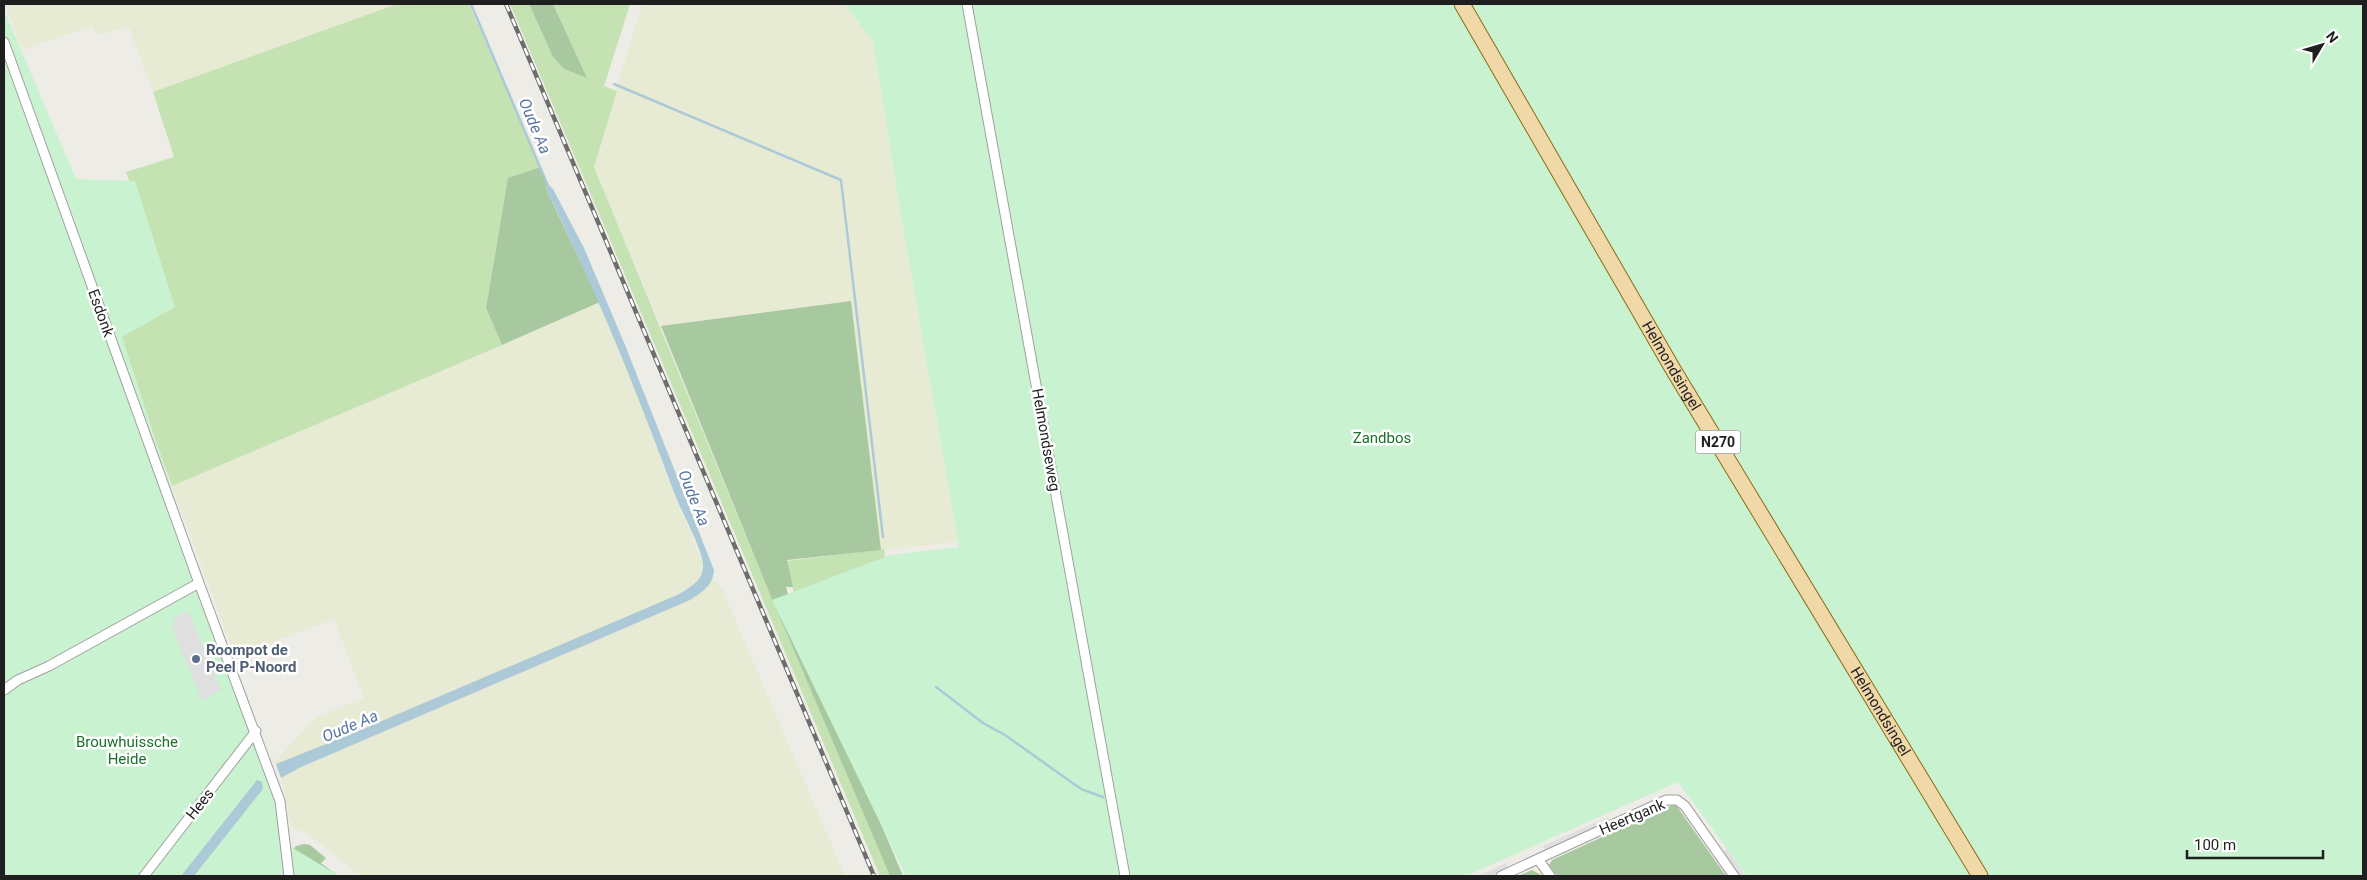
<svg xmlns="http://www.w3.org/2000/svg" width="2367" height="880" viewBox="0 0 2367 880" font-family="Roboto,sans-serif">
<style>
.farmland{fill:#e7ebd4}
.grass{fill:#c5e2b2}
.forest{fill:#a8c9a0}
.park{fill:#c9f3d0}
.parking{fill:#dfdfdf}
.water{fill:#acc9d7}
.lines{fill:none;stroke-linecap:round;stroke-linejoin:round}
.stream{stroke:#acc9d7;stroke-width:2.5}
.street-casing{stroke:#a0a0a0;stroke-width:11}
.primary-casing{stroke:#886c12;stroke-width:17}
.street{stroke:#fff;stroke-width:9}
.primary{stroke:#f1d8a9;stroke-width:15}
.rail-casing{stroke:#6d6d6d;stroke-width:4.5}
.rail{stroke:#fff;stroke-width:2.5;stroke-dasharray:8;stroke-linecap:butt}
.service-dot{fill:#5c6f8a;stroke:#fff;stroke-width:2}
.labels{text-anchor:middle;dominant-baseline:central;stroke-width:5;stroke-linejoin:round;paint-order:stroke}
.shield{fill:#fff;stroke:#626262;stroke-width:1}
.shield-label{font-size:14px;font-weight:bold;fill:#1f1f1f}
.street-label{font-size:15px;fill:#1f1f1f;stroke:#fff}
.park-label{font-size:15px;fill:#197128;stroke:#fff}
.service-label{font-size:15px;font-weight:bold;fill:#4e5e75;stroke:#fff;text-anchor:start}
.water-label{font-size:16px;font-style:italic;fill:#5776a3;stroke:#fff}
</style>
<rect width="100%" height="100%" fill="#eeece6"/>
<path class="farmland" d="M5,4H397L153,92L129,27L96,35L93,26L22,50Z
M642,4H844L873,41L902,222L958,542L881,550L850,301L661,326L593,167Z
M600,302L631,376L672,489L703,563V573L696,582L677,595L356,732L276,764V761L315,718L364,698L334,619L235,656L172,486Z
M713,578L722,589L845,876H361L312,837L292,827L281,778L299,768L690,600L703,592Z"/>
<path class="grass" d="M397,4H469L541,167L508,179L486,308L502,345L172,486L113,324L159,268L126,172L174,157L153,92Z
M510,4H529L553,57L564,69L587,78L553,4H630L604,86L617,91L594,167L769,592L890,876H880Z
M884,549L899,674L796,603L787,561Z"/>
<path class="forest" d="M529,4H553L587,78L564,69L553,57Z
M541,167L548,184L546,189L600,302L502,345L486,308L508,178Z
M851,301L881,550L787,560L793,587H786L795,621L903,876H890L769,592L661,326Z
M1672,805H1676L1726,876H1557L1549,865L1552,860Z
M304,844L310,845L326,858L321,863L338,876L291,852L296,846Z
M1532,870L1543,876H1518Z"/>
<path class="park" d="M844,4H2363V876H1747L1678,782L1466,876H906L772,600L890,555L959,547L902,222L873,41Z
M4,10L76,179L135,181L175,307L122,337L288,845L339,876H4Z"/>
<path class="parking" d="M188,611L221,690L202,701L172,628L175,617Z
M1608,817L1611,823L1546,852L1543,846Z
M1727,849L1746,876H1737L1721,853Z
M1506,863L1509,870L1495,876H1477Z"/>
<path class="water" d="M548,184L553,189L584,248L625,345L714,570C713,586 702,592 690,600L299,768L281,778L276,764L356,732L677,595C689,588 704,580 703,565C703,549 678,506 672,487C634,384 595,288 546,189Z
M257,780L262,782L263,789L194,876H181Z"/>
<g class="lines">
<path class="stream" d="M471,4L548,186
M614,84L841,180L883,537
M936,687L983,723L1005,735L1081,789L1103,797"/>
<g class="street-casing">
<path id="street" d="M967,4L1125,876
M4,42L199,583L280,801L289,876
M4,690L18,680L49,666L199,583
M1538,859L1550,876
M144,876L256,731
M1501,876L1666,800H1677L1685,806L1734,876"/>
</g>
<g class="primary-casing">
<g id="primary">
<path id="s1" d="M1462,4L1674,371L1980,876"/>
</g>
</g>
<use href="#street" class="street"/>
<use href="#primary" class="primary"/>
<g class="rail-casing">
<path id="rail" d="M506,4L874,876"/>
</g>
<use href="#rail" class="rail"/>
</g>
<circle class="service-dot" cx="196" cy="659" r="5"/>
<g class="labels">
<rect class="shield" x="1695.5" y="430.5" width="45" height="23" rx="4"/>
<g class="shield-label">
<text x="1718" y="442">N270</text>
</g>
<g class="street-label">
<text transform="translate(101 313) rotate(70)">Esdonk</text>
<text stroke="none"><textPath href="#s1" startOffset="418">Helmondsingel</textPath></text>
<text transform="translate(1046 440) rotate(80)">Helmondseweg</text>
<text stroke="none"><textPath href="#s1" startOffset="822">Helmondsingel</textPath></text>
<text transform="translate(200 804) rotate(-52)">Hees</text>
<text transform="translate(1632 817) rotate(-23)">Heertgank</text>
</g>
<g class="park-label">
<text x="1382" y="438">Zandbos</text>
<text x="127" y="742">Brouwhuissche<tspan x="127" dy="17">Heide</tspan></text>
</g>
<g class="service-label">
<text x="206" y="650">Roompot de<tspan x="206" dy="17">Peel P-Noord</tspan></text>
</g>
<g class="water-label">
<text transform="translate(535 126) rotate(67)">Oude Aa</text>
<text transform="translate(694 498) rotate(68)">Oude Aa</text>
<text transform="translate(350 726) rotate(-23)">Oude Aa</text>
</g>
</g>
<rect width="2367" height="880" fill="none" stroke="#1f1f1f" stroke-width="10"/>
<g transform="translate(2322 45) rotate(52)" stroke="#ffffff" stroke-width="4" paint-order="stroke">
<path d="M0-4L9 19L0 12L-9 19Z" fill="#1f1f1f"/>
<text y="-8" font-size="14" font-weight="bold" text-anchor="middle" fill="#1f1f1f">N</text>
</g>
<path d="M2187 850v8h136v-8" fill="none" stroke="#1f1f1f" stroke-width="2.5"/>
<text x="2194" y="850" font-size="15" fill="#1f1f1f" stroke="#ffffff" stroke-width="4" paint-order="stroke">100 m</text>
</svg>
